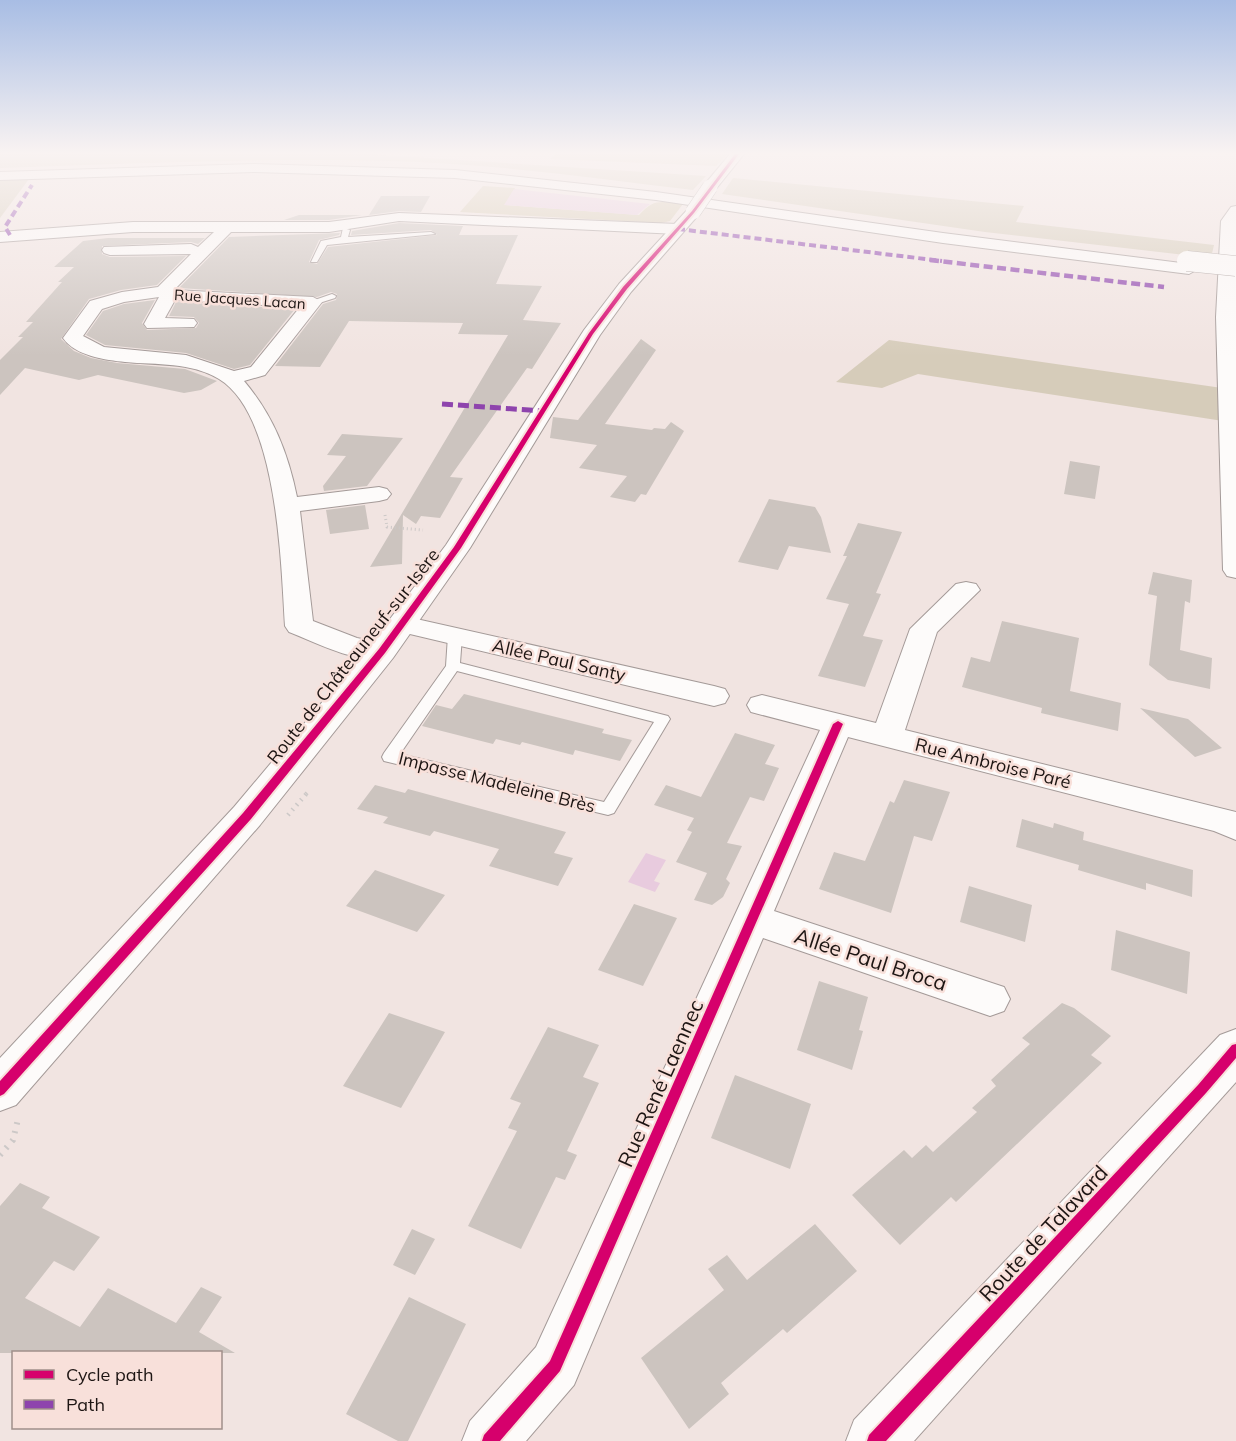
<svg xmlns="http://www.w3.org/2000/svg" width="1236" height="1441" viewBox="0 0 1236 1441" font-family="Mulish,sans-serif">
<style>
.green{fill:#d6ccba}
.forest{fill:#d7cbb3}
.water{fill:#e8cbde}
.building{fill:#ccc4bf}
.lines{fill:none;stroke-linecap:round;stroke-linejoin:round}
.service-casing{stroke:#a49a98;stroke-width:2}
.minor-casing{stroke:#a49a98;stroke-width:2}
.tertiary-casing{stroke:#a49a98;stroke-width:2}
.secondary-casing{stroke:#a49a98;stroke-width:2}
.trunk-casing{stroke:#a49a98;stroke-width:2}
.path-far3{stroke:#ccc8c7;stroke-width:3;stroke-dasharray:1 3;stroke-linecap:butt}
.path-far2{stroke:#ccc8c7;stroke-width:4;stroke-dasharray:1.5 4.5;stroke-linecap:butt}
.path-far1{stroke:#ccc8c7;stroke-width:4.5;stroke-dasharray:1.5 5;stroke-linecap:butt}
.path{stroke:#ccc8c7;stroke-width:6;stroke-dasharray:2 7;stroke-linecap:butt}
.service{fill:#fdfbfa;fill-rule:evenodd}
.minor{fill:#fdfbfa;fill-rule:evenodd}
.tertiary{fill:#fdfbfa;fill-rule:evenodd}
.secondary{fill:#fdfbfa;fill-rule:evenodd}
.trunk{fill:#fdfbfa;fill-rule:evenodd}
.secondary-bridge-casing{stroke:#a49a98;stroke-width:16;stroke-linecap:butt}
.trunk-bridge-far1-casing{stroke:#a49a98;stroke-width:16;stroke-linecap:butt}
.trunk-bridge-casing{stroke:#a49a98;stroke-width:21;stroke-linecap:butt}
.secondary-bridge{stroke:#fdfbfa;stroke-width:15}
.trunk-bridge-far1{stroke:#fdfbfa;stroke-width:15}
.trunk-bridge{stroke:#fdfbfa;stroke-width:20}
.quiet-far2{stroke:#8e44ad;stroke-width:4;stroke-dasharray:7 4;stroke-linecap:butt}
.quiet-far1{stroke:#8e44ad;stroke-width:4.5;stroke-dasharray:9 4.5;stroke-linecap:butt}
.quiet{stroke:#8e44ad;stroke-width:5;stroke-dasharray:11 5;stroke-linecap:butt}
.cycleway-casing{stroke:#f8e0da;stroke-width:4}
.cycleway{fill:#d6006c;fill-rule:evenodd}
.labels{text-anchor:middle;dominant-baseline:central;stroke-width:5;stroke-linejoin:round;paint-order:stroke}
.far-street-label{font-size:15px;fill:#1d1513;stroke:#f8e0da}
.street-label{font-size:18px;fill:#1d1513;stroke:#f8e0da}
.near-street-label{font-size:21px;fill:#1d1513;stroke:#f8e0da}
</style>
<rect width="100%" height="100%" fill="#f1e4e1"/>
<path class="green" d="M0,154H367L706,176L693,190C602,179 510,166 418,162C278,157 139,163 0,168Z
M733,178L1024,206L1016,222L1214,245L1211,258L985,232L722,194Z
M0,179H29L0,218Z
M889,340L1222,388L1236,423L918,374L882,388L836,382Z"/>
<path class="forest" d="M556,154H728L716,166L550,159Z
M483,186L515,188L505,205L639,215C655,198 660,202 683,204L670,221L661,223L460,212Z"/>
<path class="water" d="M514,189L650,204L637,215L504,205Z
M646,853L666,860L654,881L660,883L655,892L628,882Z"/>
<path class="building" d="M381,196H430L421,212L399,211L369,215Z
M299,215H362L329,220H284Z
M399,223L463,226L459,235H518L496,284L542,286L523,320L561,323L532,369L527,368L450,477L463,478L440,518L421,516L416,524L403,515L402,564L370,567L508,335L458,334L463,323L349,321L320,367L275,366L323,304L336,300L337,294L331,292L317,297L179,288L229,237L340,233L339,235L319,240L309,262L317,264L328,247L437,235L431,230L351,235L352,231Z
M108,238H205L198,244L191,242L102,246V254L110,257L186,256L157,285L121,290L89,299L61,339L74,351L91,358L117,363L185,369L217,381L201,390L184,393L98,375L79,380L25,368L0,395V360L23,337H18L33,322H26L62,282H58L74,267H54L83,241Z
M155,300L142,323L147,330L196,328L199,323L194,317L169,316L176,302L295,309L250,365L234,369L186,353L105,345L86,335L103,311L124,304Z
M641,339L656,350L605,424L652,430L654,428L665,429L671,422L684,431L646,495L641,494L635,502L610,497L627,476L579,468L597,445L550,438L553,417L578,420Z
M342,434L403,438L367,486L324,491L323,486L346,456L327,455Z
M1070,461L1100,466L1095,499L1064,494Z
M769,499L815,507L821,517L831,553L789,546L778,570L738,562Z
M365,505L369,529L330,534L326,510Z
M858,523L902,532L876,593L881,594L863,636L883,640L865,687L818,676L849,604L826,599L847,556H843Z
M1153,572L1192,580L1190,603L1185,601L1180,650L1212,658L1210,689L1168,680L1149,665L1157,596L1148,594Z
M1002,621L1079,638L1070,691L1121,703L1118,731L1041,713L1042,708L962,687L971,657L990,662Z
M464,694L604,729L602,733L632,740L620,761L575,750L573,755L522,742L520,745L496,739L493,744L422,726L436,705L452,709Z
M1140,708L1188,719L1222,748L1195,757Z
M735,733L775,745L765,764L779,768L764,801L750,797L727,843L742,846L726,879L730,883L723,897L712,905L694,900L707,873L676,862L692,832L687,830L694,818L654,805L666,785L701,797Z
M904,780L950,792L932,841L914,836L891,913L819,889L834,852L865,861L890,801L894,803Z
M375,785L405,793L408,789L566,832L554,853L573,858L558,886L489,866L499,849L434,831L430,836L383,823L388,817L357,809Z
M1022,819L1053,828L1054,823L1084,832L1083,840L1193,870L1192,897L1146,883V890L1078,870L1079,865L1016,847Z
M375,870L445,895L417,932L346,906Z
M969,886L1032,905L1025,942L960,922Z
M634,904L677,918L643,986L598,970Z
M1116,930L1190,952L1187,994L1111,970Z
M819,981L868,997L859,1030L863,1031L852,1070L797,1050Z
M1062,1003L1074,1008L1111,1036L1091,1055L1102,1063L956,1202L951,1197L900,1245L852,1195L904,1150L912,1158L926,1145L933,1152L977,1112L972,1108L996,1086L991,1080L1030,1044L1022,1038Z
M389,1013L445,1032L401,1108L343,1086Z
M548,1027L599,1045L583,1077L599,1083L567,1151L577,1155L565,1180L556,1177L521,1249L468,1226L517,1131L508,1128L521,1103L510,1099Z
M735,1075L811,1104L790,1169L711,1138Z
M20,1183L50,1197L42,1208L100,1237L74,1271L54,1261L25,1298L80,1327L108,1288L176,1323L201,1287L222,1297L199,1332L235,1353H0V1206Z
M815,1224L857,1271L787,1333L783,1329L721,1383L729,1394L689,1429L641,1358L724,1290L708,1269L727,1255L747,1280Z
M412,1229L435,1239L415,1275L393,1265Z
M409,1297L466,1324L408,1441H398L346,1414Z"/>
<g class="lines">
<g class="service-casing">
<path id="service" d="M343,228L350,230L348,237L431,232L435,234L327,245L317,262H311L321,241L341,237Z
M332,294L336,296L335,298L313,305L309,302Z
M455,632L462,636L460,663L668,716L670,719L614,813L608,815L384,761L382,757L384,753L446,666L448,636ZM457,671L654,722L604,802L400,754Z"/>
</g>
<g class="minor-casing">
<path id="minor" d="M1236,206V578L1227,576L1223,570L1216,317L1221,221L1231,207Z
M399,213L678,224L686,229L678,234L399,221L329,232H231L174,290L313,297L322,302L265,375L244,381C273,415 288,453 297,497L379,487L387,489L391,494L387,499L379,501L300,511L313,621L357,638L392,645L397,651L392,657C359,666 320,644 289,632L285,626C281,564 278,415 219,379C191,362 157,365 125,362C106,360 75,356 63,338L90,301L122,292L158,287L191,254L110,255L104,253L102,250L104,247L191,244L198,247L214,232H133L0,242V232L133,222H329ZM159,297L144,324L147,328L194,327L197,323L194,319L165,318L175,300L300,307L251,367L234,371L186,355L104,347L83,336L102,309L124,302Z
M966,582L976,584L980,590L937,632L905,730L1236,812V840L1214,831L848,737L774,911L1004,987L1010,999L1004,1011L990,1016L763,938L574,1385L526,1441H462L470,1421L536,1347L820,730L751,712L747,705L751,698L762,695L876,723L910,629L956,584Z
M403,616L714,686L725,689L729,696L725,703L714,706L393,630L389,624L393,618Z"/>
</g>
<g class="tertiary-casing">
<path id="tertiary" d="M1236,1029V1082L914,1441H846L854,1420L1220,1035Z"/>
</g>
<g class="secondary-casing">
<path id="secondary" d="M730,154H744L715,190H705L703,187L705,184Z
M693,207L701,212L631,292L600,335L470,548L393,658L260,825L16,1105L0,1111V1058L234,807L371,644L446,545L584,330L619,284L688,209Z"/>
</g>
<g class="trunk-casing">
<path id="trunk" d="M254,164L455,170L656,192L943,233L1189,264L1198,269L1189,274L943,243L656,200L455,178L254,172L0,180V172Z"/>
</g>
<path class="path-far3" d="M385,515L387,527L423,530"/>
<path class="path-far2" d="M306,794L308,792"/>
<path class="path-far1" d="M288,815L308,792"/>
<path class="path" d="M0,1155L13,1140L18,1119"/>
<use href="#service" class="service"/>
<use href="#minor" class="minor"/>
<use href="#tertiary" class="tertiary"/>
<use href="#secondary" class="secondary"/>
<use href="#trunk" class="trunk"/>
<g class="secondary-bridge-casing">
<path id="secondary-bridge" d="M693,212L710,187"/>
</g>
<g class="trunk-bridge-far1-casing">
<path id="trunk-bridge-far1" d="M1187,261H1190"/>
</g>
<g class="trunk-bridge-casing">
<path id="trunk-bridge" d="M1187,261L1236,266"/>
</g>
<use href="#secondary-bridge" class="secondary-bridge"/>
<use href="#trunk-bridge-far1" class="trunk-bridge-far1"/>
<use href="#trunk-bridge" class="trunk-bridge"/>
<path class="quiet-far2" d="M678,229L942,261
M10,235L5,227L32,185"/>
<path class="quiet-far1" d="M930,260L1164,287"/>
<path class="quiet" d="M442,404L543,411"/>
<g class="cycleway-casing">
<path id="cycleway" d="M735,154H739L694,213L627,289L593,334L461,548L385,653L251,819L4,1094L0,1096V1081L243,813L379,649L454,547L589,333L623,287L692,211Z
M838,721L843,724L560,1371L500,1441H482L484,1435L550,1361L833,724Z
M1236,1044V1058L1206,1093L886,1441H867L869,1435L1198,1085L1232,1045Z"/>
</g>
<use href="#cycleway" class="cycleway"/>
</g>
<linearGradient id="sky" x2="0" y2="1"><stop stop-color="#a8bde4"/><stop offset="0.43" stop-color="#f9f3f2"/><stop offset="1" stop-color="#f9f3f2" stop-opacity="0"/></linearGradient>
<rect width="1236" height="356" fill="url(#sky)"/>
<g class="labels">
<g class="far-street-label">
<text transform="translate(240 299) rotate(4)">Rue Jacques Lacan</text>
</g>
<g class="street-label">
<text transform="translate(353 656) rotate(-52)">Route de Châteauneuf-sur-Isère</text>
<text transform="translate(559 660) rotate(13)">Allée Paul Santy</text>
<text transform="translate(993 763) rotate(14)">Rue Ambroise Paré</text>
<text transform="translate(497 782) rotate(14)">Impasse Madeleine Brès</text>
</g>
<g class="near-street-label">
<text transform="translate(871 959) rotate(18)">Allée Paul Broca</text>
<text transform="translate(660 1083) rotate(-66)">Rue René Laennec</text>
<text transform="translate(1043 1233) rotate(-47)">Route de Talavard</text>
</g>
</g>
<rect x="12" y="1351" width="210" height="78" fill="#f8e0da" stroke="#a08f8a" stroke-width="1.5"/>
<rect x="24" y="1370" width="30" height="9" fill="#d6006c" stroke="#a08f8a" stroke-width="1.5"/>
<text x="66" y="1381" font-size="18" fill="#1d1513">Cycle path</text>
<rect x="24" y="1400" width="30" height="9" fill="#8e44ad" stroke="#a08f8a" stroke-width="1.5"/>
<text x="66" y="1411" font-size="18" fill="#1d1513">Path</text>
</svg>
